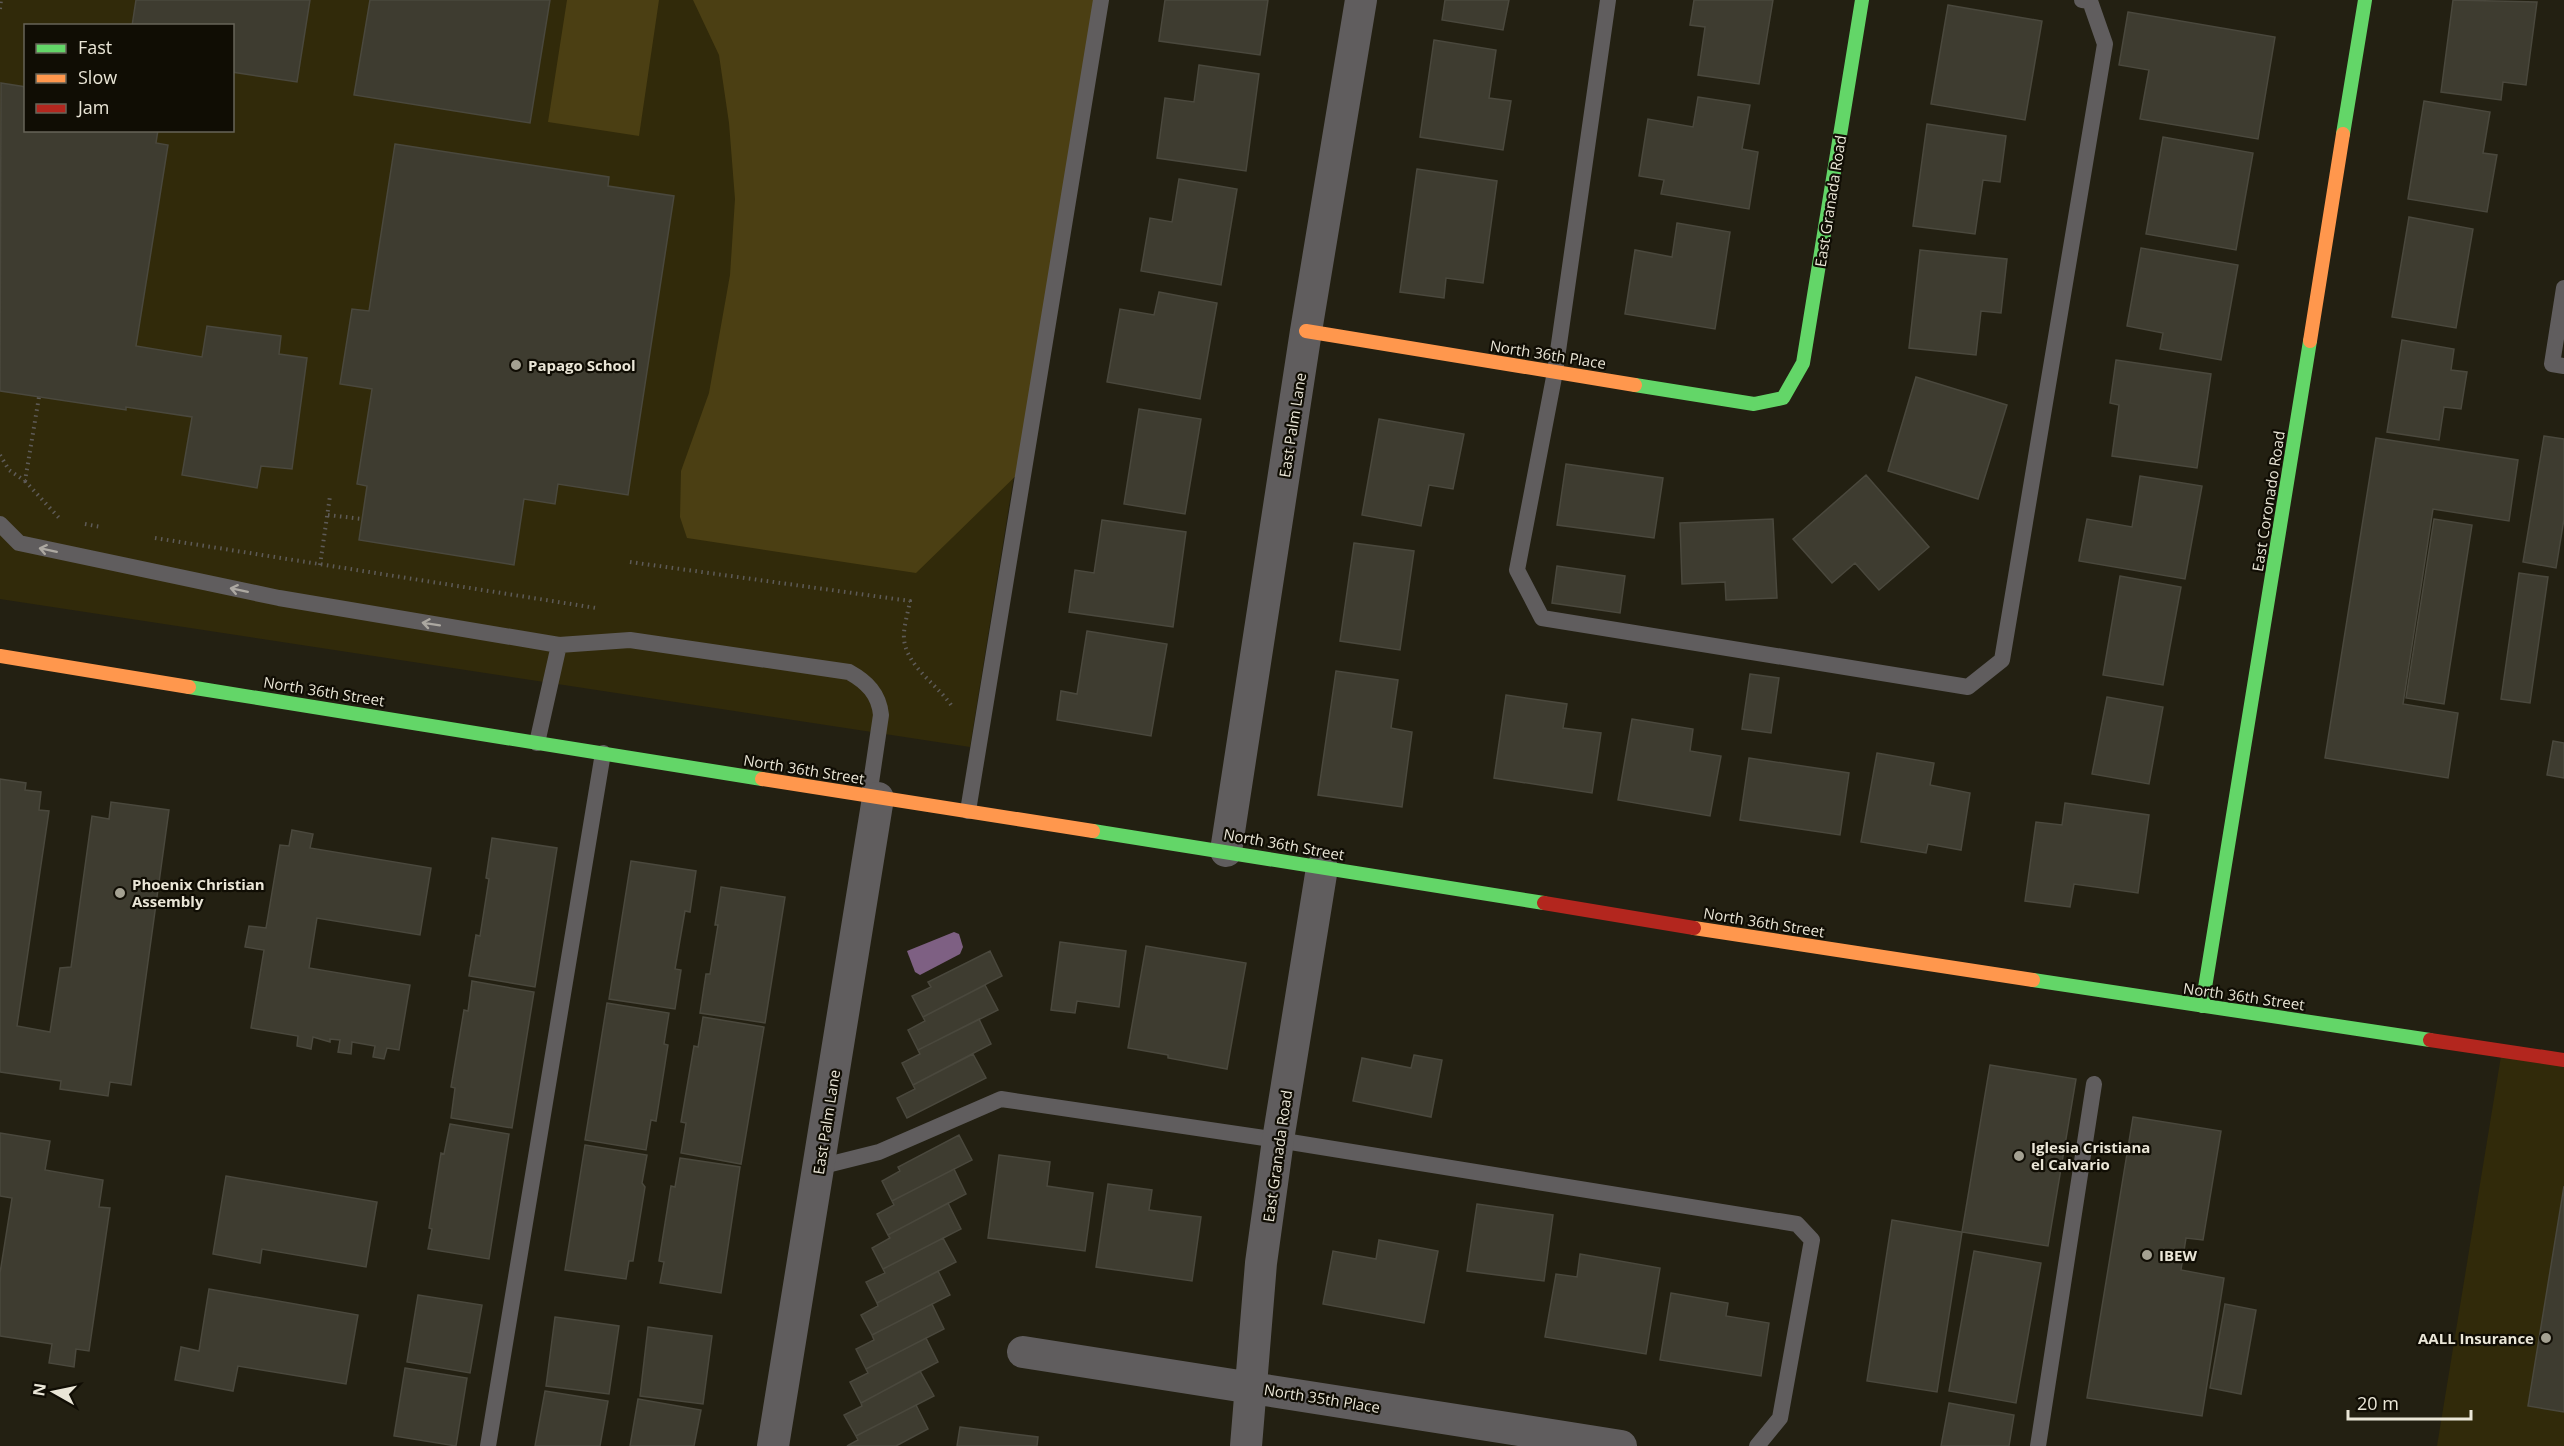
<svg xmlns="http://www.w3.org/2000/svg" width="2564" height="1446" viewBox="0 0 2564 1446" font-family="'Open Sans',sans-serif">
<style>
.built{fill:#312a0a;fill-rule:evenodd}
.green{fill:#4b3f13}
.water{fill:#7e6083}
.building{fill:#3e3c30;stroke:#4a483d;stroke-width:1.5}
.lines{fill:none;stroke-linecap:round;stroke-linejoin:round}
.path{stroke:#5e5b58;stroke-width:4;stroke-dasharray:1.5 4.5;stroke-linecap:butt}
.lane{stroke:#605d5e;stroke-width:16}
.street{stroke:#605d5e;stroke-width:32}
.fast{stroke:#63d668;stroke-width:14}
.slow{stroke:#ff974d;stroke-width:14}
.jam{stroke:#b3261e;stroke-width:14}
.oneway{stroke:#aca8a1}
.poi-dot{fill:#a4a192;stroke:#100d04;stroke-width:2}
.labels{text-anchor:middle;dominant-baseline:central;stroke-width:4.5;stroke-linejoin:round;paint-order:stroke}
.street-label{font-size:15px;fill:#eae6d7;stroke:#100d04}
.poi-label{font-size:15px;font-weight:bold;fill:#eae6d7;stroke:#100d04;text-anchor:start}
</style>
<rect width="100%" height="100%" fill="#232012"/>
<path class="built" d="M0,0H1091L970,747L0,599ZM26,26H232V130H26Z
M2502,1050L2564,1060V1446H2437Z"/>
<path class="green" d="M567,0H659L639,136L548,122Z
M693,0H1095L1024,468L916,573L687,538L680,517L681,471L709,393L730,275L735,199L729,123L719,55Z"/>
<path class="water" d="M954,932L959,934L963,947L960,954L920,975L915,972L907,951Z"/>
<path class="building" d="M136,0H310L297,82L232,72V26H132Z
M370,0H550L530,123L354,95Z
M1165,0H1268L1260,55L1159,41Z
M1445,0H1509L1503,30L1442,20Z
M1694,0H1773L1759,84L1698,75L1705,27L1690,25Z
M2453,0L2537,2L2526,85L2503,82L2501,100L2441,92Z
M1948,5L2042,21L2025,120L1931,104Z
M2128,12L2275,37L2258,139L2140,119L2149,70L2119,65Z
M1434,40L1496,50L1489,98L1511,101L1503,150L1420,137Z
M1199,65L1259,74L1246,171L1157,158L1165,98L1194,102Z
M1,83L26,87V130H158L156,143L168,145L136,346L202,357L207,326L281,336L279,354L307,358L292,469L261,466L257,488L182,475L192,417L126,407V410L0,391Z
M1698,97L1750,105L1742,149L1758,152L1749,209L1661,194L1664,180L1639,176L1648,119L1693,127Z
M2424,101L2490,112L2483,153L2497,155L2487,212L2408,199Z
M1927,124L2006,136L2000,182L1983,180L1975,234L1913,226Z
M2163,137L2253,153L2236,250L2146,234Z
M395,144L609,177L608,186L674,196L628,495L558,484L555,504L524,499L514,565L359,540L367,486L357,484L372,389L340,384L352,309L369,311Z
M1417,169L1497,181L1483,283L1446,278L1444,298L1400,292Z
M1179,179L1237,189L1221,285L1141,271L1150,218L1172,222Z
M2409,217L2473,229L2456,328L2392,317Z
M1677,223L1730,232L1715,329L1625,314L1635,250L1672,257Z
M2141,248L2238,265L2221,360L2160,349L2163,333L2127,326Z
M1920,250L2007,259L2001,313L1981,311L1976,355L1909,348Z
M1159,292L1217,303L1200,399L1107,382L1120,309L1154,315Z
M2402,340L2454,349L2451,370L2467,372L2461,409L2444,407L2439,440L2387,432Z
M2116,360L2211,374L2197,468L2112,456L2119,405L2110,403Z
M1916,377L2007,405L1978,499L1888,471Z
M1139,409L1201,419L1185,514L1124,504Z
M1379,419L1464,434L1453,489L1429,485L1421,526L1362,515Z
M2544,436L2564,439V519L2556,568L2523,562Z
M2376,438L2518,460L2509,521L2433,509L2403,704L2458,713L2448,778L2325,758Z
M1566,464L1663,478L1654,538L1557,525Z
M1866,475L1929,547L1879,590L1855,563L1832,583L1793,539Z
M2140,476L2202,486L2185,579L2079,561L2087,519L2132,527Z
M1773,519L1777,598L1726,600L1725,582L1682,584L1680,523Z
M2434,519L2472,525L2444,704L2406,698Z
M1102,520L1186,532L1173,627L1069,612L1075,570L1094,573Z
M1354,543L1414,551L1400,650L1340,641Z
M1557,566L1625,576L1620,613L1552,603Z
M2519,573L2548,577L2530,703L2501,699Z
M2120,576L2181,587L2163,685L2103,675Z
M1087,631L1167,644L1151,736L1057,720L1061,691L1077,694Z
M1336,671L1398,680L1391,728L1412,732L1402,807L1318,795Z
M1750,674L1779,678L1771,733L1742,729Z
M1506,695L1567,704L1563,728L1601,733L1592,793L1494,778Z
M2107,697L2163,707L2149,784L2092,774Z
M1632,719L1693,729L1690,751L1721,756L1710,816L1618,800Z
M2553,741L2564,743V778L2547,775Z
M1877,753L1934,763L1930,785L1970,793L1961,850L1928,844L1926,853L1861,842Z
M1749,758L1849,773L1840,835L1740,820Z
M0,779L26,783L25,790L41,792L39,810L49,811L17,1026L50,1032L60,968L71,967L92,816L109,819L111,802L169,810L131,1085L110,1082L108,1096L60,1089L61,1081L0,1072Z
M2065,803L2149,815L2138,893L2074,884L2070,907L2025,901L2036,822L2062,825Z
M292,830L313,834L310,848L431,868L420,935L317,918L309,968L410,985L399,1050L387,1048L384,1059L373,1057L375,1046L352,1042L351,1054L338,1052L340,1040L330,1039V1042L313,1037L311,1049L297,1046L298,1036L251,1028L264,950L245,947L249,926L266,928L280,845L289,846Z
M492,838L557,848L535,987L469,976L476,935L480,936L489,879L486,878Z
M631,861L696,871L690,912L685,911L675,969L681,970L675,1009L609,999Z
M721,887L785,897L765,1023L700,1013L706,974H710L718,925H715Z
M1060,942L1126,951L1119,1007L1077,1001L1075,1013L1051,1010Z
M1146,946L1246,963L1227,1069L1168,1058V1055L1128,1048Z
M990,951L1002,976L923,1017L912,996L931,987L928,982Z
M472,981L534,992L512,1128L451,1118L455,1088L451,1087L464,1010L468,1011Z
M985,985L998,1010L918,1050L908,1030L925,1021L923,1017Z
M607,1003L669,1013L664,1044L668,1045L656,1121L651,1120L646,1150L585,1140Z
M703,1017L764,1027L741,1164L681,1153L686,1123L681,1122L694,1046L698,1047Z
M979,1019L991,1044L913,1085L902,1063L920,1054L918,1050Z
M973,1054L986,1078L907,1118L897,1098L915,1089L913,1085Z
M1414,1055L1442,1060L1431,1117L1353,1101L1362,1058L1411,1068Z
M1990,1065L2076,1079L2048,1246L1962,1232Z
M2133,1117L2221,1131L2203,1240L2186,1238L2181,1270L2224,1278L2202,1416L2087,1398Z
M450,1124L509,1134L489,1259L428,1249L432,1229L429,1228L441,1153L444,1154Z
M0,1133L50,1141L45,1170L103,1180L99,1207L110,1208L89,1351L76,1349L74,1367L49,1363L52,1344L0,1336V1273L12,1198L0,1196Z
M959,1135L972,1160L892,1201L882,1181L900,1171L898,1167Z
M585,1145L647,1155L642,1183L645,1187L633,1261H629L626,1279L565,1270Z
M999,1155L1050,1162L1047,1186L1093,1193L1085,1251L988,1238Z
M680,1158L740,1167L721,1293L660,1283L664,1262L659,1261L671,1186L675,1187Z
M954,1169L966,1194L888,1235L877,1214L894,1205L892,1201Z
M226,1176L377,1202L366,1267L262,1249L260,1263L213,1254Z
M1108,1184L1152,1190L1149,1210L1201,1217L1192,1281L1096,1267Z
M2564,1186V1412L2528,1406Z
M948,1203L961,1229L883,1269L872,1248L890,1238L888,1235Z
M1477,1204L1553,1215L1544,1281L1467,1271Z
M1892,1220L1962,1232L1937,1392L1867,1381Z
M943,1238L956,1262L877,1303L866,1282L885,1273L883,1269Z
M1379,1240L1438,1251L1424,1323L1323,1304L1333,1251L1376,1259Z
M1974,1251L2041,1263L2016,1403L1949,1391Z
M1580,1254L1660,1268L1646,1354L1545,1337L1556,1274L1577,1277Z
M938,1271L950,1295L872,1335L861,1315L878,1306L877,1303Z
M209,1289L358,1315L346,1384L238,1366L233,1391L175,1380L181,1347L199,1351Z
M1671,1293L1728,1303L1726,1316L1769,1323L1761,1376L1660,1360Z
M418,1295L482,1305L470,1373L407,1362Z
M932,1304L944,1329L866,1369L856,1349L874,1340L872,1335Z
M2225,1304L2256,1310L2241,1394L2210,1388Z
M555,1317L619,1326L609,1394L546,1386Z
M648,1327L712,1336L703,1404L640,1396Z
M926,1338L938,1362L861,1403L850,1382L868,1373L866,1369Z
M405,1368L467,1378L456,1446L394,1436Z
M920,1371L934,1396L856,1436L844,1415L862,1406L861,1403Z
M545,1391L608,1401L600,1446H535Z
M638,1399L701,1410L694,1446H630Z
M1949,1403L2014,1415L2009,1446H1941Z
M916,1405L928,1429L896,1446H847L858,1440L856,1436Z
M960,1427L1038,1437L1037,1446H957Z"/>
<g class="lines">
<path class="path" d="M0,9L1,0
M0,455L9,470L25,481L39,397
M25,481L61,520
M328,515L362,519
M85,524L101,527
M155,538L596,608
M630,562L910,601C908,613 903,628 904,639C907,668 939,685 953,708
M320,565L330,496"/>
<path class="lane" d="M1608,0L1555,372L1517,570L1542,618L1968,687L2002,660L2105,44L2090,1L2082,0
M2564,288L2552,364L2564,366
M0,524L19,543L279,598L559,645L537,743
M559,645L630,640L849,672C867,682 879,694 881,715L869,796
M968,811L1101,0
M819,1167L879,1152L1001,1099L1278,1140L1797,1224L1812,1240L1780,1418L1757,1446
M488,1446L603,753
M2038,1446L2094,1084"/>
<path class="street" d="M1226,851L1306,331L1361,0
M1023,1352L1621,1446
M773,1446L878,798
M1246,1446L1261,1263L1278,1140L1322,868"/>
<path class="fast" d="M2343,134L2365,0
M1635,385L1754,404L1783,398L1803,363L1862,0
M189,687L762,779
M1093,831L1544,903
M2033,980L2430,1040
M2202,1006L2310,341"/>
<path class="slow" d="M1306,331L1635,385
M2310,341L2343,134
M0,656L189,687
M762,779L1093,831
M1694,928L2033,980"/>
<path class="jam" d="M1544,903L1694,928
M2430,1040L2564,1060"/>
</g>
<defs><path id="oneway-shaft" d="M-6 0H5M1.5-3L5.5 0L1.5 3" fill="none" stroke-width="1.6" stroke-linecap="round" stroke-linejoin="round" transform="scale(1.5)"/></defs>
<g class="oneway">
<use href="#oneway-shaft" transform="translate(48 550) rotate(-168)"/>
<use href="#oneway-shaft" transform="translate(239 590) rotate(-168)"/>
<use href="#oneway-shaft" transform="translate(431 624) rotate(-171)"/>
</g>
<g class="poi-dot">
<circle cx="516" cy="365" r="6"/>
<circle cx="120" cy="893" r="6"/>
<circle cx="2019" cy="1156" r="6"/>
<circle cx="2147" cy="1255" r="6"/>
<circle cx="2546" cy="1338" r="6"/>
</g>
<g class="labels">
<g class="street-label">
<text transform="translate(1830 201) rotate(-81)">East Granada Road</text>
<text transform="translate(1548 354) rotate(9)">North 36th Place</text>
<text transform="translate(1292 425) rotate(-81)">East Palm Lane</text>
<text transform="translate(2268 501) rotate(-81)">East Coronado Road</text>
<text transform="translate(324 691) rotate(9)">North 36th Street</text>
<text transform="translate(804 769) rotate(9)">North 36th Street</text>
<text transform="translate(1284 844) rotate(10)">North 36th Street</text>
<text transform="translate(1764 922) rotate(9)">North 36th Street</text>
<text transform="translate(2244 996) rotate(8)">North 36th Street</text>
<text transform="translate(826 1122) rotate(-81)">East Palm Lane</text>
<text transform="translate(1277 1156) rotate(-82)">East Granada Road</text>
<text transform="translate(1322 1398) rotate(9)">North 35th Place</text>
</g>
<g class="poi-label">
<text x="528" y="365">Papago School</text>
<text x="132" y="884">Phoenix Christian<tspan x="132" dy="17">Assembly</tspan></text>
<text x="2031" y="1147">Iglesia Cristiana<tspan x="2031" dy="17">el Calvario</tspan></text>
<text x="2159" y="1255">IBEW</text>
<text x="2534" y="1338" text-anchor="end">AALL Insurance</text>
</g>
</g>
<rect x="24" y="24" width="210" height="108" fill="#100d04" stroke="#676458" stroke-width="1.5"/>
<rect x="36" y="44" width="30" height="9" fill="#63d668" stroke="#676458" stroke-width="1.5"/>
<text x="78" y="54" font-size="18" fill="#eae6d7">Fast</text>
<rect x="36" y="74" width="30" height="9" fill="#ff974d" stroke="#676458" stroke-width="1.5"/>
<text x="78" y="84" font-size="18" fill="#eae6d7">Slow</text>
<rect x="36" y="104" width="30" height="9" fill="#b3261e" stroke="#676458" stroke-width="1.5"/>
<text x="78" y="114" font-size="18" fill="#eae6d7">Jam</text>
<g transform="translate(54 1392) rotate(279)" stroke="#100d04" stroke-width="4.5" paint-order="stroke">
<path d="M0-4.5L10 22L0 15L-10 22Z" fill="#eae6d7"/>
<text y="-9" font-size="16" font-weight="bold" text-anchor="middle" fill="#eae6d7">N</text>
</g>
<path d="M2348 1410v9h123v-9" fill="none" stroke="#eae6d7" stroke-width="3"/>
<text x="2357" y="1410" font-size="18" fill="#eae6d7" stroke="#100d04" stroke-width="4.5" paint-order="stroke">20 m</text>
</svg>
